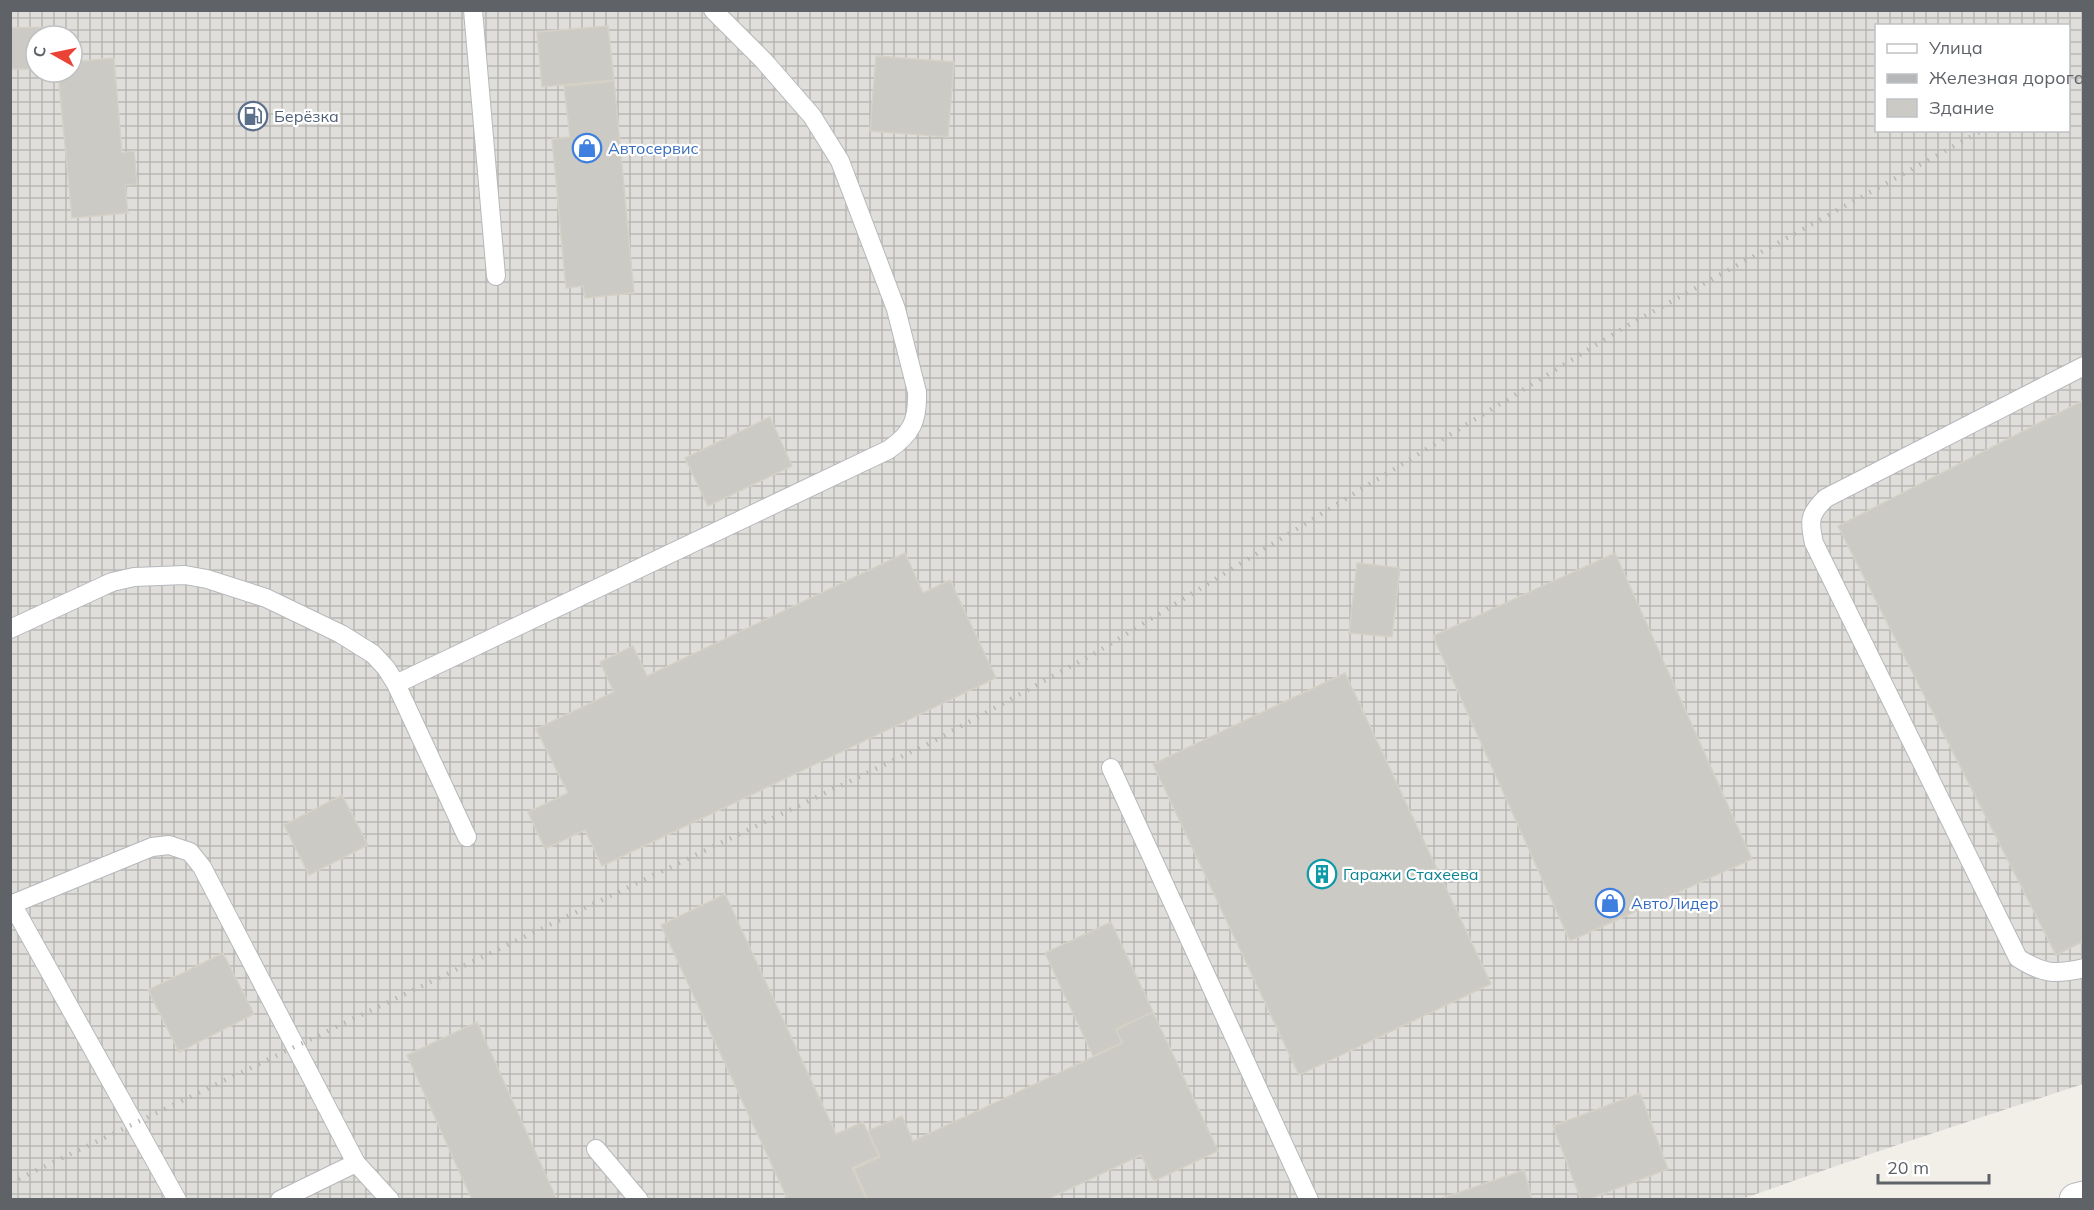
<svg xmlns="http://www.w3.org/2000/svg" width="2094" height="1210" viewBox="0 0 2094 1210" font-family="Mulish,sans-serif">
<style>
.industrial{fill:url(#industrial-grid);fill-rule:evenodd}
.building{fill:#cccac5;stroke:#d6d1c6;stroke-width:1.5}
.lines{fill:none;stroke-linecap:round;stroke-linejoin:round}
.lane-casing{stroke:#b5b8bc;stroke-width:20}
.street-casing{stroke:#b5b8bc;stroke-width:35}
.lane{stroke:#fff;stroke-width:18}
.street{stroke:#fff;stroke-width:33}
.rail{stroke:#b6b7b8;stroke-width:4.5;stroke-dasharray:1.5 8;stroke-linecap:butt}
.labels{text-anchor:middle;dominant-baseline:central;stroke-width:4.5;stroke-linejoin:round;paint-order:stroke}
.service-label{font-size:16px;fill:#4e5e75;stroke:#fff;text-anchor:start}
.shop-label{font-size:16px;fill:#366cbe;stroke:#fff;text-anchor:start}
.culture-label{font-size:16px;fill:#0d838f;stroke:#fff;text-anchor:start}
</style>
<defs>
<pattern id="industrial-grid" width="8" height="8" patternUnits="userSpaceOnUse" patternTransform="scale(1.5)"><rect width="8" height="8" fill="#e0deda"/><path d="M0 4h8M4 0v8" fill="none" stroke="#b9b8b5"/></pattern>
</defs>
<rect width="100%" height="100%" fill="#f1efe8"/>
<path class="industrial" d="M10,11H2083V1084L1882,1150L1739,1200L11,1199ZM1876,26H2068V130H1876ZM36,36H72V72H36Z"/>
<path class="building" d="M608,26L614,80L542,87L537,32Z
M55,27V36H36V69H10V28Z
M876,56L954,62L948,137L870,131Z
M114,58L122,153L134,151L137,184L125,185L128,213L72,218L58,72H72V62Z
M614,81L634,293L585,298L583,286L566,288L552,139L570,137L564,86Z
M2084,400V941L2056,955L1838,526Z
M770,417L792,466L708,506L685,458Z
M905,553L923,593L950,580L996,678L602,866L585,830L545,849L528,812L568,793L536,729L614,692L600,662L633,646L647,676Z
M1615,553L1752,859L1570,941L1433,636Z
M1357,563L1400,568L1392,637L1349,633Z
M1345,673L1491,984L1299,1075L1153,764Z
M342,795L368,845L309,875L284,825Z
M725,894L836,1134L863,1122L879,1156L852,1168L867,1200H788L661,925Z
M1111,922L1153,1012L1116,1029L1122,1043L1093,1056L1045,953Z
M223,953L254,1014L179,1052L148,990Z
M1153,1012L1218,1151L1154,1181L1141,1155L1046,1200H868L854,1169L880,1157L868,1131L902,1116L913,1141L1123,1043L1116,1030Z
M477,1022L557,1200H472L407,1055Z
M1640,1093L1668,1169L1587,1200H1581L1553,1126Z
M1524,1170L1532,1200H1437Z"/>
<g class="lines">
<g class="lane-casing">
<path id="lane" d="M473,10L496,276
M2084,366L1826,498C1809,514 1809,521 1814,543L2018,958C2043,974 2055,975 2084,968
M10,629L112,582L134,577L185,575L207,579L266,598L341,634L373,654L386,668L396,684
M1111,768L1309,1200
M467,837L396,684L888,450C912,434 918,420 917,392L896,309L840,161L812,116L764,61L713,10
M12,904L177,1200
M10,905L152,847L169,845L190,852L202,867L356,1163L390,1200
M596,1149L639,1200
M280,1200L356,1163"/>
</g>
<g class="street-casing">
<path id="street" d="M2076,1200L2084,1198"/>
</g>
<use href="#lane" class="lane"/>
<use href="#street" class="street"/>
<path class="rail" d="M2068,84L2084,76
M10,1183L934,741L1097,652L1625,327L1983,130"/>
</g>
<defs>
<g id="fuel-ring" transform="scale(1.5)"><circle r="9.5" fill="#fff" stroke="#5c6f8a" stroke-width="1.5"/><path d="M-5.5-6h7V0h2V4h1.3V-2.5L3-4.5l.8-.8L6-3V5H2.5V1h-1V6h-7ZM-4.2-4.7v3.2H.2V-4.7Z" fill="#5c6f8a"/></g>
<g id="shop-ring" transform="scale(1.5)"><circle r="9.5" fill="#fff" stroke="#3f7fe0" stroke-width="1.5"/><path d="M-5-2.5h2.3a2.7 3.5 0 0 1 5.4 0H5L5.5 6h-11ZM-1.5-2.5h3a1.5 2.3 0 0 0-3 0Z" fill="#3f7fe0"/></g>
<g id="building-ring" transform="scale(1.5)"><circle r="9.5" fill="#fff" stroke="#0f9aa8" stroke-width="1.5"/><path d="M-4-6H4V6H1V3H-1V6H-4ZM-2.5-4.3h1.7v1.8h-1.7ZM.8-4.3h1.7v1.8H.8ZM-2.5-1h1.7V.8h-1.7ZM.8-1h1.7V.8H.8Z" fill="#0f9aa8"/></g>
</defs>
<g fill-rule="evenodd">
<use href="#fuel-ring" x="253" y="116"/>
<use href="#shop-ring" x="587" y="148"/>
<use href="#building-ring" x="1322" y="874"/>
<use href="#shop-ring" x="1610" y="903"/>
</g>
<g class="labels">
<g class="service-label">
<text x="274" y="116">Берёзка</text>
</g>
<g class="shop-label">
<text x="608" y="148">Автосервис</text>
<text x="1631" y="903">АвтоЛидер</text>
</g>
<g class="culture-label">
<text x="1343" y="874">Гаражи Стахеева</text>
</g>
</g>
<rect width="2094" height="1210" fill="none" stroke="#5f6368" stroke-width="24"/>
<rect x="1875" y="24" width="195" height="108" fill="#ffffff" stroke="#bfc1c3" stroke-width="1.5"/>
<rect x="1887" y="44" width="30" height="9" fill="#ffffff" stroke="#bfc1c3" stroke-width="1.5"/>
<text x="1929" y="54" font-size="18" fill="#5f6368">Улица</text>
<rect x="1887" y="74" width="30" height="9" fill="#b6b7b8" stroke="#bfc1c3" stroke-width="1.5"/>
<text x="1929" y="84" font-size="18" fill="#5f6368">Железная дорога</text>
<rect x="1887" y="99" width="30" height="18" fill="#cccac5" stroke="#bfc1c3" stroke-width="1.5"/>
<text x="1929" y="114" font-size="18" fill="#5f6368">Здание</text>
<g transform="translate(54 54) rotate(279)"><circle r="28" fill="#ffffff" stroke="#bfc1c3" stroke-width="1.5"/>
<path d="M0-4.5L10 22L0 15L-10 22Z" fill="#ea4335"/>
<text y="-9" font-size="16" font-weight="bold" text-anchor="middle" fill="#5f6368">С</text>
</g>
<path d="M1878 1174v9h111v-9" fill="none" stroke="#5f6368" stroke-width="3"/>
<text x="1887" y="1174" font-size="18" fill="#5f6368" stroke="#ffffff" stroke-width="4.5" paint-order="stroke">20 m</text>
</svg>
